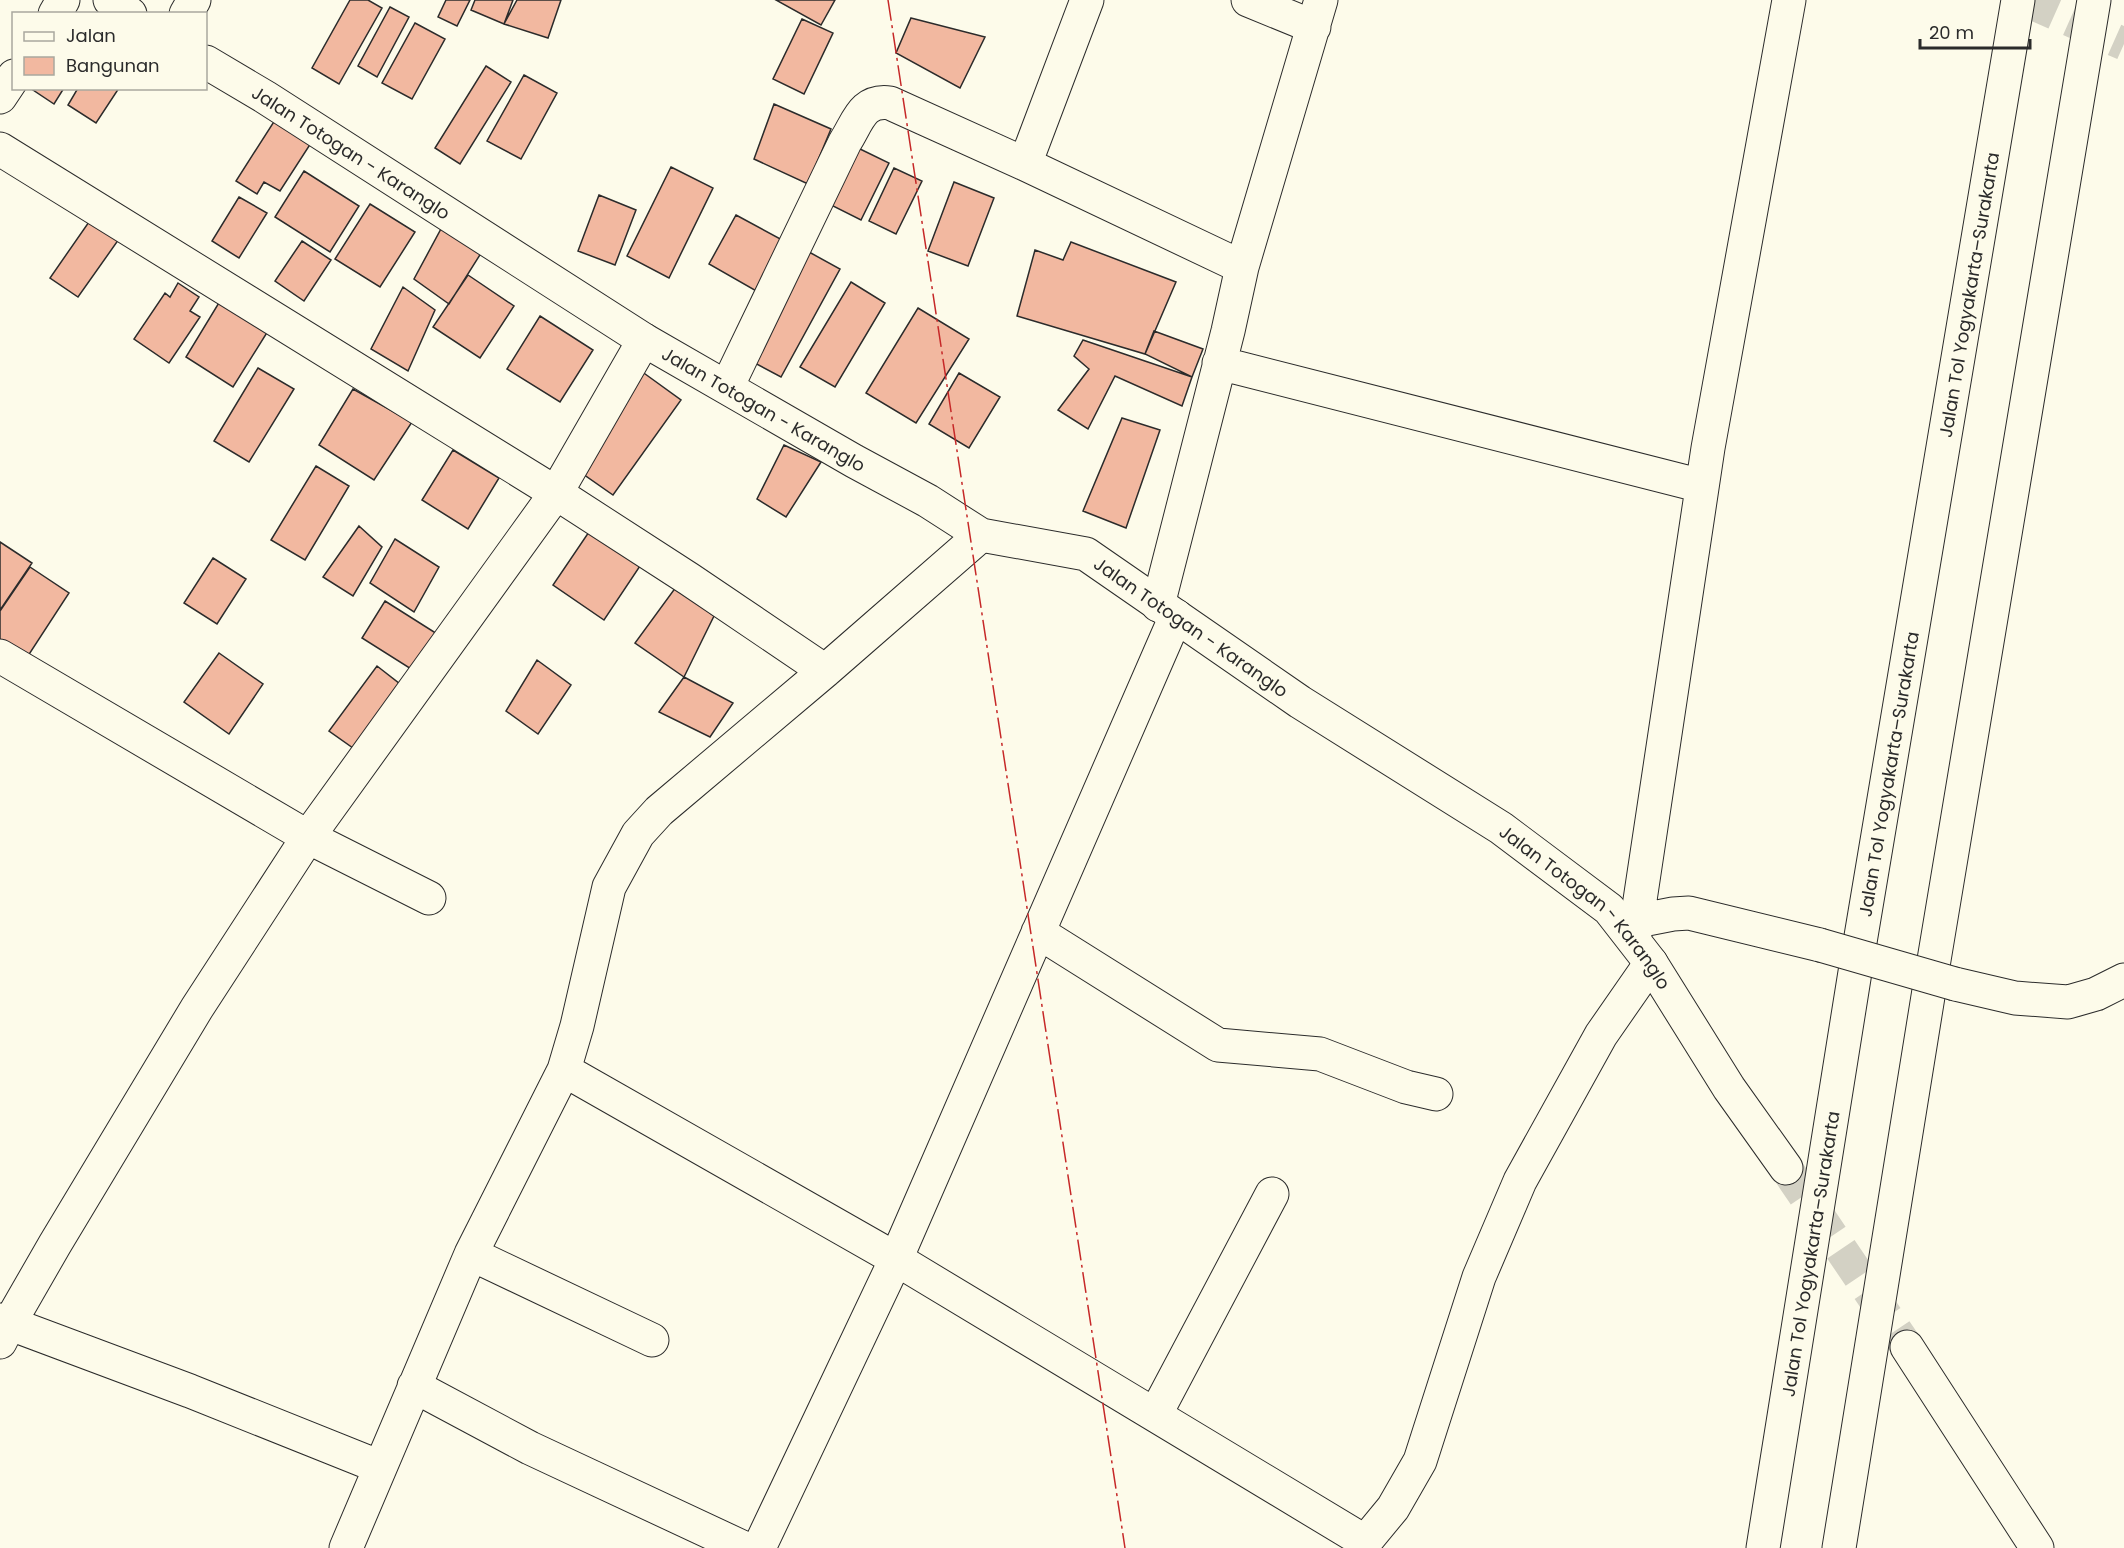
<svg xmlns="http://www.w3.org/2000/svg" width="2124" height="1548" viewBox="0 0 2124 1548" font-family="Poppins,sans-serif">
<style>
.building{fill:#f2b8a0;stroke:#2b2b2b;stroke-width:1.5}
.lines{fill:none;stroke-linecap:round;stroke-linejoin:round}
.street-tunnel{stroke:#d3d1c4;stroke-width:33;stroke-dasharray:33 16;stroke-linecap:butt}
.secondary-tunnel{stroke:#d3d1c4;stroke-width:33;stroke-dasharray:33 16;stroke-linecap:butt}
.street-casing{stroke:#2b2b2b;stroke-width:35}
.secondary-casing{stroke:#2b2b2b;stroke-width:35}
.highway-casing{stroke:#2b2b2b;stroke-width:35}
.street{stroke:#fdfbea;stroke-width:33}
.secondary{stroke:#fdfbea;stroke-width:33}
.highway{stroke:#fdfbea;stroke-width:33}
.street-bridge-casing{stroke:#2b2b2b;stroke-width:35;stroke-linecap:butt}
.street-bridge{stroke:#fdfbea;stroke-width:33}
.power{stroke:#c62828;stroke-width:1.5;stroke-dasharray:21 4.5 3 4.5;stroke-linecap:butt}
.labels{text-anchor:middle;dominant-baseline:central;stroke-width:4.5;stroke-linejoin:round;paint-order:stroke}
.street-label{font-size:18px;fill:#2b2b2b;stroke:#fdfbea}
</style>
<rect width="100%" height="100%" fill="#fdfbea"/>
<path class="building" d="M350,0H368L382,8L339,84L312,68Z
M446,0H470L457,26L438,17Z
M475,0H513L504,24L471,10Z
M517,0H561L548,38L504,24Z
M776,0H835L821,25Z
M390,7L409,17L377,77L358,66Z
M911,18L985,37L960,88L896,53Z
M802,19L833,33L804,94L773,79Z
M415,23L445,39L412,99L382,83Z
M486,66L511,82L460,164L435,148Z
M524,75L557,93L521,159L487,141Z
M30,88H64L54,104Z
M78,88H119L96,123L68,105Z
M774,104L831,129L808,184L754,159Z
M275,120L311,143L280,191L264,182L257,194L236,181Z
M858,148L889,163L861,220L831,205Z
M671,167L713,188L669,278L627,256Z
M894,168L922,181L896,234L869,221Z
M304,171L359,206L330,252L275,217Z
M954,182L994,198L968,266L928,251Z
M599,195L636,210L615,265L578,251Z
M239,197L267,213L239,258L212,241Z
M370,204L415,232L380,287L335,259Z
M736,215L786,242L758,292L709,264Z
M91,219L119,239L78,297L50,278Z
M442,227L483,250L449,304L414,279Z
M302,241L331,260L304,301L275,281Z
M1071,242L1176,282L1145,354L1017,316L1035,250L1063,260Z
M809,252L840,269L781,377L749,360Z
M468,275L514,306L480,358L433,327Z
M851,282L885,303L835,387L800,367Z
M178,283L199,297L190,311L200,317L169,363L134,339L165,293L170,297Z
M403,287L435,310L408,371L371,349Z
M220,301L268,331L233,387L186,357Z
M918,308L969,339L916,423L866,393Z
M540,316L593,350L560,402L507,369Z
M1154,331L1203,349L1192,377L1145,354Z
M1083,340L1192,377L1182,406L1115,376L1088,429L1058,410L1089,369L1074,356Z
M258,368L294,389L249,462L214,441Z
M641,371L681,400L613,495L573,467Z
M959,373L1000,397L969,448L929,424Z
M353,389L412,422L374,480L319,445Z
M1122,418L1160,430L1126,528L1083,511Z
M784,445L821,462L786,517L757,499Z
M453,450L499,478L468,529L422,500Z
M316,466L349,486L305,560L271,540Z
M595,523L646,557L604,620L553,585Z
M359,526L382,547L353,596L323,577Z
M395,539L439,567L414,612L370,583Z
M0,542L32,563L0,610Z
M213,558L246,579L217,624L184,603Z
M30,567L69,593L26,659L0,641V611Z
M676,587L714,616L684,677L635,643Z
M385,601L442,637L419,674L362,638Z
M219,653L263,684L229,734L184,702Z
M537,660L571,685L538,734L506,711Z
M377,666L400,684L353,748L329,731Z
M684,677L733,703L710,737L659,712Z"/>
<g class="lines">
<path class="street-tunnel" d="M2025,0L2124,44"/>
<path class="secondary-tunnel" d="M1786,1168L1907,1347"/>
<g class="street-casing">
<path id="street" d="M1248,0L1314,27
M55,14L63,0
M186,14L194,0
M0,97L14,76
M0,149L556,493L689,579L825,671
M1025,164L1087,0
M1219,363L1702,486
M727,387L845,142C858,122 862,99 890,103L1025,164L1242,267
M1158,605L1228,331L1242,267L1321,0
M0,656L308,837L429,898
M1637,921L1673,914L1689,913L1820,945
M1038,932L1218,1045L1320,1054L1406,1087L1436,1094
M1634,940L1708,448L1789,0
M1955,984L2015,998L2068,1002L2096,994L2124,980
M564,1070L896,1259L1364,1541
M471,1254L652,1340
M0,1320L190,1391L380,1467
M0,1342L9,1324L55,1244L197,1008L308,837L556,493L644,340
M414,1386L530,1448L744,1548
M1155,1415L1272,1194
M346,1548L471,1254L564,1070L577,1026L609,887L638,834L659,811L825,671L981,535
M759,1548L896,1259L1176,616
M1360,1548L1393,1508L1420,1461L1479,1277L1520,1181L1601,1035L1651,963"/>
</g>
<g class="secondary-casing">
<g id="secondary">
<path d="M110,0L130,14"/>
<path id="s1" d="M206,62L265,97L644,340L854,461L928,501L981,535L1086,554L1300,702L1501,828L1609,909L1651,963L1729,1088L1786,1168"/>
<path d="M1907,1347L2037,1548"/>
</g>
</g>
<g class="highway-casing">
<g id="highway">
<path id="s2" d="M1763,1548L1855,972L2018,0"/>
<path d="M1839,1548L1930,984L2094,0"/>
</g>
</g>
<use href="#street" class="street"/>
<use href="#secondary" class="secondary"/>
<use href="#highway" class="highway"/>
<g class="street-bridge-casing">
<path id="street-bridge" d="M1820,945L1955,984"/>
</g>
<use href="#street-bridge" class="street-bridge"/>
<path class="power" d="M888,0L1125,1548"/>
</g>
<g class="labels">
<g class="street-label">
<text stroke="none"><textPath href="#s1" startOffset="171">Jalan Totogan - Karanglo</textPath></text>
<text stroke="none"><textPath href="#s2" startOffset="1270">Jalan Tol Yogyakarta–Surakarta</textPath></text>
<text stroke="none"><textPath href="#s1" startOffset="657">Jalan Totogan - Karanglo</textPath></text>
<text stroke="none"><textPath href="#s1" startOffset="1143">Jalan Totogan - Karanglo</textPath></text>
<text stroke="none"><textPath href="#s2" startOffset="784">Jalan Tol Yogyakarta–Surakarta</textPath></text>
<text stroke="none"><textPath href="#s1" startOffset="1629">Jalan Totogan - Karanglo</textPath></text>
<text stroke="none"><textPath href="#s2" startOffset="298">Jalan Tol Yogyakarta–Surakarta</textPath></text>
</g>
</g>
<rect x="12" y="12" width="195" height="78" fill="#fdfbea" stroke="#a9a89e" stroke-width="1.5"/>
<rect x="24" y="32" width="30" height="9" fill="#fdfbea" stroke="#a9a89e" stroke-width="1.5"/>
<text x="66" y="42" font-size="18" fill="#2b2b2b">Jalan</text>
<rect x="24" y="57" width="30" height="18" fill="#f2b8a0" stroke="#a9a89e" stroke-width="1.5"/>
<text x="66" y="72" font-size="18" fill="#2b2b2b">Bangunan</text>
<path d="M1920 39v9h110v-9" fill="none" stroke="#2b2b2b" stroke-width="3"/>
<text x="1929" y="39" font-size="18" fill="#2b2b2b" stroke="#fdfbea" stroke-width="4.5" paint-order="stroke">20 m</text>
</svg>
